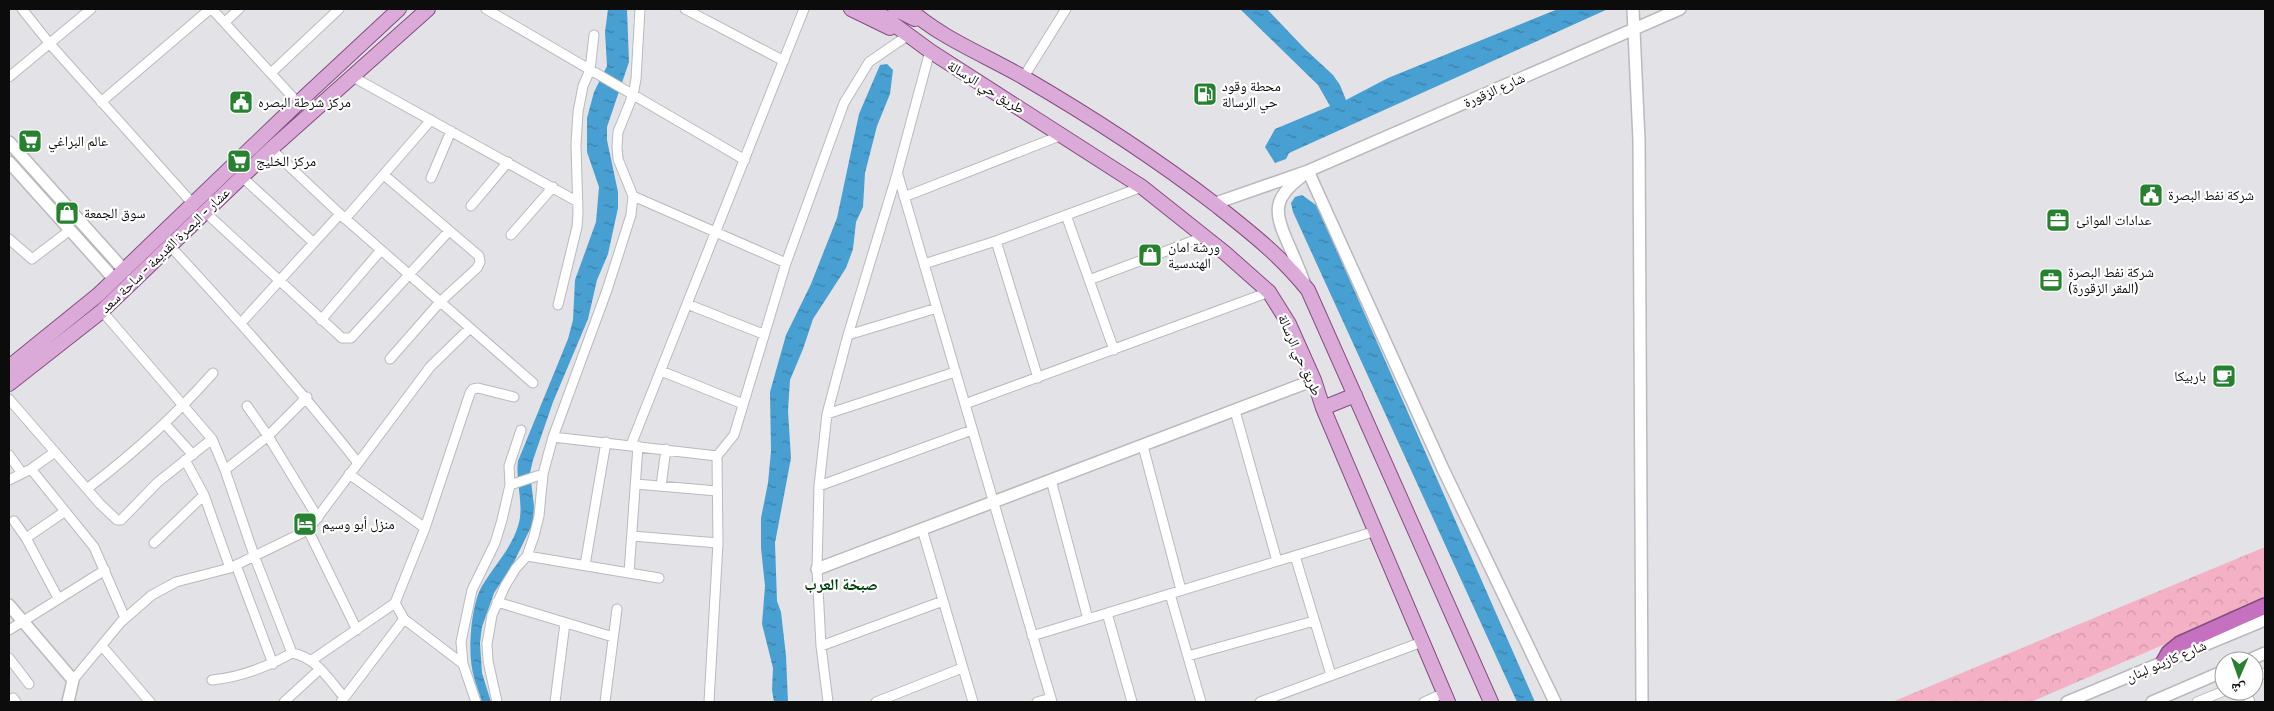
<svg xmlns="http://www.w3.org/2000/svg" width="2274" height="711" viewBox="0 0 2274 711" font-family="Cabin,'Noto Naskh Arabic',sans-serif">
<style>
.park{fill:url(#park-crowns)}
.water{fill:url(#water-ripples)}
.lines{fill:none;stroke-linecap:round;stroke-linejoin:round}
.street-casing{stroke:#bab9bd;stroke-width:11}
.secondary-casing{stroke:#bab9bd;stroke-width:14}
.primary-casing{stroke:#844e81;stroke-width:16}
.highway-casing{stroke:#844e81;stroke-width:18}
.street{stroke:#fff;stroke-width:9}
.secondary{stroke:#fff;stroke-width:11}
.primary{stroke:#dcaad9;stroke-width:14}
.highway{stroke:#c571bf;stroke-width:15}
.labels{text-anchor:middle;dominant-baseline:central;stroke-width:4.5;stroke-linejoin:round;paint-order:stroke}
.poi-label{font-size:14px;fill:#0c0c0d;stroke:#fff;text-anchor:start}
.street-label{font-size:14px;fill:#0c0c0d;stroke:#fff}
.quarter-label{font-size:16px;font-weight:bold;fill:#02400d;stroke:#fff}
</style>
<defs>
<pattern id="park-crowns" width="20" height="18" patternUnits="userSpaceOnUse" patternTransform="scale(1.25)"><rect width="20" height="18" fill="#f4b0c4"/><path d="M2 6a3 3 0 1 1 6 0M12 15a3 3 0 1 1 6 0" fill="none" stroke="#d096a7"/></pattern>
<pattern id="water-ripples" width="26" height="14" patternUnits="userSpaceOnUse" patternTransform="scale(1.25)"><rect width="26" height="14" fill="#489fd1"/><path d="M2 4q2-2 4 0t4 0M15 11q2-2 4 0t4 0" fill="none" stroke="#3a80a8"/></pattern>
</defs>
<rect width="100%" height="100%" fill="#e3e2e6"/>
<path class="park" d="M2265,547V601L2031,702H1892Z"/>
<path class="water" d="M608,9H627L629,62L607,127V140L618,192V208L608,254L597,280L588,319L553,402L533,460L530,473L534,506L533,523L513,564L494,593L482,627L480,643L482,673L491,702H482C478,689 472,675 471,661C469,641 472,603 482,586C494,566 511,549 518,526C525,505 515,483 518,461L568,339L573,320L575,280L596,222L599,187L587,152V118L594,92L607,66L605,32Z
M1240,9H1267L1305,49L1333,75L1340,85L1346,100L1388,78L1558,9H1608L1289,153L1286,159L1275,163L1265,147L1275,129L1330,106L1318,85Z
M887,64L893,70L890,94L877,126L865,173L863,207L856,222L853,249L846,268L813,319L803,349L790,380L788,411L791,458L775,543L777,601L781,612L786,656L788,702H774L772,690L773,668L762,624L765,586L761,548V518L768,483L771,451L770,392L786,335L811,284L837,218L859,114L880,65Z
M1302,195L1316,205L1323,219L1535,702H1517L1293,212L1291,203L1295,197Z"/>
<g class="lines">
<g class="street-casing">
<path id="street" d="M22,9L50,44L193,204
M212,9L298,103
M486,9L745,160
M685,9L784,61
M225,22L239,9
M271,73L339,9
M9,77L91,9
M353,77L578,202
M1023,78L1066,9
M101,102L210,9
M271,149L340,214L533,383
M384,175L479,256L480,262L477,268L440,302L390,359
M898,175L1052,702
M242,177L314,243
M431,178L451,131
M633,196L786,263
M904,197L1062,135
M471,206L508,162
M205,212L342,338H351L449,231
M1066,215L1114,350
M345,219L431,120
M511,235L553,187
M9,239L32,259L70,230
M996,241L1038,378
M171,247C236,317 299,388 358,463
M924,264L996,241L1142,187
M1089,280L1206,236
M687,304L763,334
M558,305L577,227L578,213L576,144L578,112L583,86L590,70L594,35
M102,311L212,439L225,470L255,558L292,653C316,657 329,680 344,697
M321,320L381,250
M241,323L340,214
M848,335L937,308
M661,371L743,404
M9,399L100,504L117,520H121L158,482L212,439
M965,404L1269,292
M247,406L268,436L318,518
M1235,411L1277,561
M827,414L955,372
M165,424L193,455
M553,437L717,456
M631,445L804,9
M1143,446L1181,590
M9,455L22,473
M185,460L204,495L230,568
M31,469L94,547L125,618
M225,470L268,436L307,397
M349,474L425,528
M9,480L31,469L55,452
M1051,480L1088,619
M636,484L717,491
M510,485L543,474
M661,486L666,449
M819,486L972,430
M88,488C134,453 175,416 213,373
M14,521L26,538L58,598
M922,529L973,702
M308,530L357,630
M632,536L718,543
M26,538L64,512
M154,543L204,495
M527,556L659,578
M1295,556L1331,675
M236,565L273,664
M585,565L606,442
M629,573L638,446
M1170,594L1201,702
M497,602L613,637
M395,603L404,619L463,664
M1107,613L1132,702
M9,630L105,570
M1032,636L1376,531
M102,646L150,702
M821,646L943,601
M1188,656L1314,621
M9,658L29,684
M312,660L395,603L425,528L470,393L473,389L478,388L514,397
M2254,678L2265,673
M73,680L121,622L152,595L176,582L230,568L308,530L430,367L470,328
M212,680C242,677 267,667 292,653
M2245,691L2250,702
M13,698L16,702
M284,702L320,669
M341,702L404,619
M476,702L463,664L461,642L472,590L495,543L502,520L510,485L509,466L521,430
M497,702L488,661L487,644L492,615L505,586L516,568L527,556L534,536L539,516L543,474L553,437L607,290L631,215L633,196L618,159L617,147L618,132L633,95L636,79L640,9
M555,702L565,623
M605,702L617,609
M709,702L718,543L717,456L734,435L786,263L844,103L869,62L907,36
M828,702L821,646L817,569L819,486L827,414L848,335L897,174L930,51
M876,702L962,668
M1037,702L1051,698
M1260,702L1422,642
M1424,702L1444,693
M2197,702L2224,691"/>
</g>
<g class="secondary-casing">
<path id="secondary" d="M1633,9L1639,140L1642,702
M9,142L124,270
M9,162L114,279
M1308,171L1443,469L1555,702
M1301,177C1273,198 1274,212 1287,241C1293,255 1299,268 1304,282
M1213,204L1308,171L1680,9
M817,569L1314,380
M9,605L73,680L68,702
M2247,661L2265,653
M2067,702L2265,620
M2152,702L2224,671"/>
</g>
<g class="primary-casing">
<path id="primary" d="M851,9L890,28
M873,9L930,51L1142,187L1225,253L1269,292L1289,324L1314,380L1323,408L1448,702
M895,9L915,19
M909,9C941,38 985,55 1023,77C1090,116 1155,158 1216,205C1250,232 1281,256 1308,290L1491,702
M9,367L98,295L298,103L399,9
M9,384L102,311L271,149L428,9
M1323,408L1355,395"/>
</g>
<g class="highway-casing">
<path id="highway" d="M2164,662L2169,653L2180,644L2265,606"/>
</g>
<use href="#street" class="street"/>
<use href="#secondary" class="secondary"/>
<use href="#primary" class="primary"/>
<use href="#highway" class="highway"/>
</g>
<defs>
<g id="fuel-square" transform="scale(1.25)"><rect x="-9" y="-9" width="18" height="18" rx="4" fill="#278131" stroke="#fff"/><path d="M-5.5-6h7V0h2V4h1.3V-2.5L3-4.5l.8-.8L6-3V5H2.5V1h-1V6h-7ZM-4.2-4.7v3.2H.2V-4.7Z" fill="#fff"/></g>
<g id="civic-square" transform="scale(1.25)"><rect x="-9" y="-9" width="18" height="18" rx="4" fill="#278131" stroke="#fff"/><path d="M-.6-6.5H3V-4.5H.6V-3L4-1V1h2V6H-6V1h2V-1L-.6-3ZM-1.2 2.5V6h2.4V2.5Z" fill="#fff"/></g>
<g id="supermarket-square" transform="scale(1.25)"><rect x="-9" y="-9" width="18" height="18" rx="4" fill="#278131" stroke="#fff"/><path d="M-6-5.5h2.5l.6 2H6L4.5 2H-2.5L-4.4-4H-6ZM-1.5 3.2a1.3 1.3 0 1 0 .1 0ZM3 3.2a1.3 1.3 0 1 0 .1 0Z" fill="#fff"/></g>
<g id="shop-square" transform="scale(1.25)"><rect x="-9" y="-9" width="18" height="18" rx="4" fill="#278131" stroke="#fff"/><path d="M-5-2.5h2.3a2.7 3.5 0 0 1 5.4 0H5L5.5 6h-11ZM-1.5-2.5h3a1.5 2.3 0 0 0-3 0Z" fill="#fff"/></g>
<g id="office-square" transform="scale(1.25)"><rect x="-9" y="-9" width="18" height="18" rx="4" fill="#278131" stroke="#fff"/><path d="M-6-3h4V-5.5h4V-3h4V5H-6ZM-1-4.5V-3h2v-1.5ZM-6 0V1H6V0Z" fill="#fff"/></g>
<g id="cafe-square" transform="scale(1.25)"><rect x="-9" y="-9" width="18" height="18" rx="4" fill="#278131" stroke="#fff"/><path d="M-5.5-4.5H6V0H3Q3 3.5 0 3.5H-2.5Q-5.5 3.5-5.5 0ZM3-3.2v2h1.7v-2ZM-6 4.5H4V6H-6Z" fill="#fff"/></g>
<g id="hotel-square" transform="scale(1.25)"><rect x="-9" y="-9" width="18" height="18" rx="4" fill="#278131" stroke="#fff"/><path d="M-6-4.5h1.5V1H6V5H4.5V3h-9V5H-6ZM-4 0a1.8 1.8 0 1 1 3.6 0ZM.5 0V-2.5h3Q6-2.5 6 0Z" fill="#fff"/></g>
</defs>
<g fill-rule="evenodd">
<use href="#fuel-square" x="1205" y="94"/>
<use href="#civic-square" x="241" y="102"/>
<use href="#supermarket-square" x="30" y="141"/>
<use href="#supermarket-square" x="239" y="161"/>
<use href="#civic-square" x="2151" y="195"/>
<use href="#shop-square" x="67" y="213"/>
<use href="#office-square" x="2058" y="220"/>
<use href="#shop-square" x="1150" y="255"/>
<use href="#office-square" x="2051" y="280"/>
<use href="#cafe-square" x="2224" y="376"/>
<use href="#hotel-square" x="305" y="524"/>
</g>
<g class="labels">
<g class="poi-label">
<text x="1222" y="86">محطة وقود<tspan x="1222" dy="16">حي الرسالة</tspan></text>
<text x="258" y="102">مركز شرطة البصره</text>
<text x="48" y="141">عالم البراغي</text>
<text x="256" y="161">مركز الخليج</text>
<text x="2168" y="195">شركة نفط البصرة</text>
<text x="84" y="213">سوق الجمعة</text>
<text x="2076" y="220">عدادات الموانئ</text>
<text x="1168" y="247">ورشة امان<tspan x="1168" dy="16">الهندسية</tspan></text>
<text x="2068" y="272">شركة نفط البصرة<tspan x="2068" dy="16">(المقر الزقورة)</tspan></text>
<text x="2206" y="376" text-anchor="end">باربيكا</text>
<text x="322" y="524">منزل أبو وسيم</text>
</g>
<g class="street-label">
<text transform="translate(986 87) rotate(32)">طريق حي الرسالة</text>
<text transform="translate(1494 90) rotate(-24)">شارع الزقورة</text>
<text transform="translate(165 250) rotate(-44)">عشار - البصرة القديمة - ساحة سعد</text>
<text transform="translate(1300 355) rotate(66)">طريق حي الرسالة</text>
<text transform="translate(2166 661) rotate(-23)">شارع كازينو لبنان</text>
</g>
<g class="quarter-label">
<text x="841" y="584">صبخة العرب</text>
</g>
</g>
<rect width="2274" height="711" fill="none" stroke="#0c0c0d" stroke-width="20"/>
<g transform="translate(2239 676) rotate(182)"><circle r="24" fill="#ffffff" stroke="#9e9e9e"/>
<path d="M0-4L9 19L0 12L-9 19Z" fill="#278131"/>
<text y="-8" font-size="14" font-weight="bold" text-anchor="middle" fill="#0c0c0d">ش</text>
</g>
</svg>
